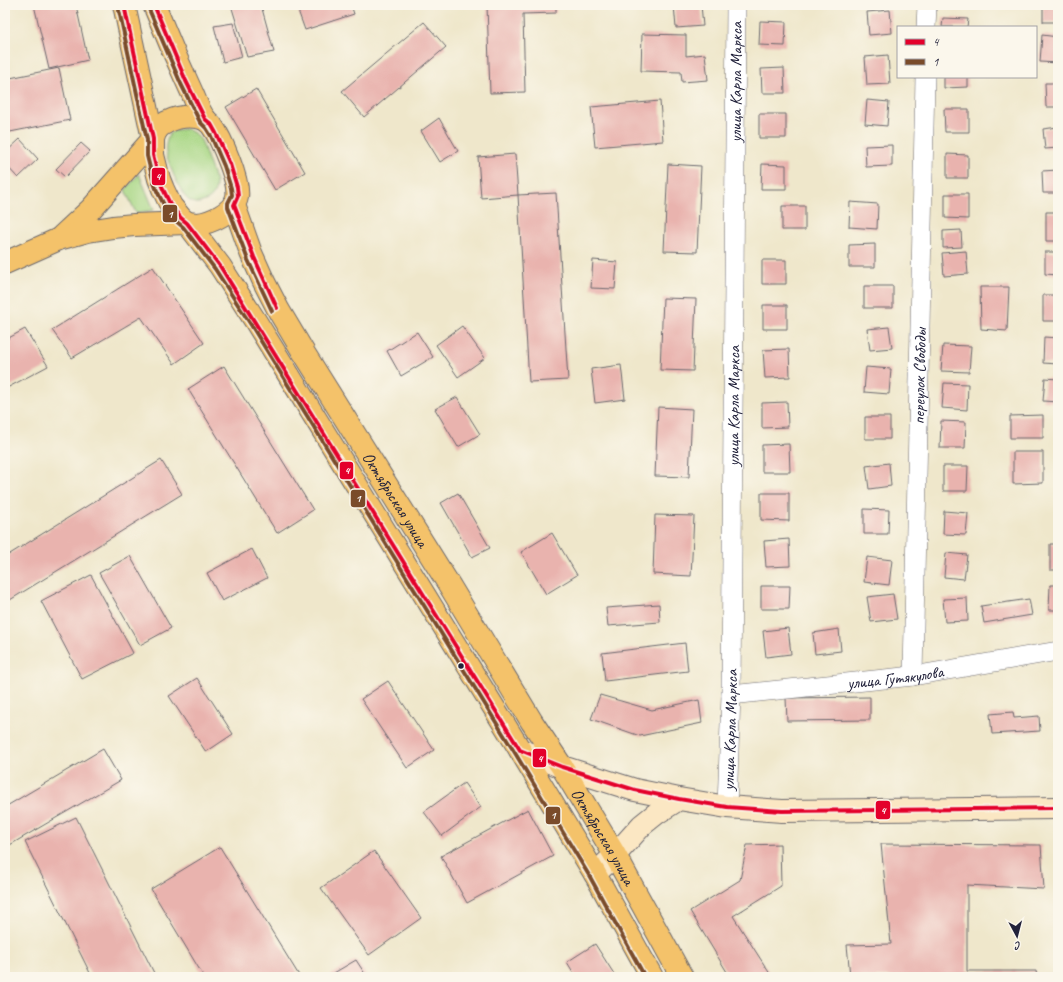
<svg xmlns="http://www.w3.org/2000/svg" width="1063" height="982" viewBox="0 0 1063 982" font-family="Caveat,sans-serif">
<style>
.green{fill:#a9d785;stroke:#667c60}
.building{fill:#e9b3ae}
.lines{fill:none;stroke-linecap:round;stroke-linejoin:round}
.street-casing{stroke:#6a676d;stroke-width:20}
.secondary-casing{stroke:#6a676d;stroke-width:24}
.primary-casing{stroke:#6a676d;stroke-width:24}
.street{stroke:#fff;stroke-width:19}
.secondary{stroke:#fbe7c3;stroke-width:22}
.primary{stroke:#f4c26a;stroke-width:22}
.bus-1-casing{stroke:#fbf7ec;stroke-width:7}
.bus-2-casing{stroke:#fbf7ec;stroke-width:7}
.bus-1{stroke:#e4002b;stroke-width:4}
.bus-2{stroke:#7a4b2a;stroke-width:4}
.bus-dot{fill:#22223b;stroke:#fbf7ec;stroke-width:1.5}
.labels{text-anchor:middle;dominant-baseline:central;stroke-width:3.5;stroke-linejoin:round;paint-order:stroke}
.street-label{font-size:17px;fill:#22223b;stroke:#fbf7ec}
.line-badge{stroke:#fbf7ec;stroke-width:1.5}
.badge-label{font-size:11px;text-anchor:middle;font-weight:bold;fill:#fff}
</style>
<rect width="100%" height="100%" fill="#fbf7ec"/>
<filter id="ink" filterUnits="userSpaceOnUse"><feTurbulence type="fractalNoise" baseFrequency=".025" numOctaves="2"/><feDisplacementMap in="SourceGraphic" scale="8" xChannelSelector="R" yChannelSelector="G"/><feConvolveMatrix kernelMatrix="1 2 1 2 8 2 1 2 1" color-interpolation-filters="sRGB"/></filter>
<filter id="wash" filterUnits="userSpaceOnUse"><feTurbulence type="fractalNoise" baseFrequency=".012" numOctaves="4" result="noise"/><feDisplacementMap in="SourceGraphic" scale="16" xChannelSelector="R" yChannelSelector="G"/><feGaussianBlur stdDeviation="0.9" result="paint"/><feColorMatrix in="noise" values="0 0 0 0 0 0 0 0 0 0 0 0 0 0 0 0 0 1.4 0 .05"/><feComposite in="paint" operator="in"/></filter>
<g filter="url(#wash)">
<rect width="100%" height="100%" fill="#efe7cb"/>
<path class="green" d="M187,129L194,133L201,140L216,182C216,193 213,199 202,202C199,204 194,203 190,201C181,196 168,163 166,152C165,146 167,136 172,132C176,130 182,129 187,129Z
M139,174L154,210L136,213L125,190Z"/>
<g id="blocks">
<path class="building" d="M34,5H76L88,60L49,69Z
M231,5H261L274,52L247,57Z
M296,5H351L354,14L305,30Z
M487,5H556V13L523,14L525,92L490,93Z
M674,5H701L703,26L676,28Z
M1043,5H1058V22H1043Z
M890,10L892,33L869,35L867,12Z
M943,18L968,19L967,27H942Z
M760,21L786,22L785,46L759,45Z
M424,22L446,47L364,117L342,91Z
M233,23L242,57L223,62L214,26Z
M642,34L686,35V56L705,54L708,80L682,82L681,72L641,71Z
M1042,35L1058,37V63L1040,62Z
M888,55L890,84L867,85L865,57Z
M59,68L70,120L5,133V79Z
M784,68L785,93H762L761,69Z
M944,77H968V87L944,88Z
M1045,83H1058V107H1046Z
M256,89L305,172L275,190L226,107Z
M867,100L889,102L887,126L865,124Z
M660,101L663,141L595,147L591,107Z
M944,109H969V132H945Z
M759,114H786V138H759Z
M439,118L458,151L440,162L421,131Z
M1058,127V148L1045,149L1043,129Z
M20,139L38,159L18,178L5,164V153Z
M81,143L90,151L65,177L56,169Z
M892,145V166L866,167L865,146Z
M515,154L518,195L556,193L568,380L529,382L518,195L481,198L478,157Z
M947,154L968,155V178H947Z
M668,164L701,166L697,252L664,251Z
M762,164L786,165V189H761Z
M1058,170V193H1043L1042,171Z
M945,194H968V219L945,218Z
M850,202L878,204L877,229L849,227Z
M782,206H805V230H782Z
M1046,212H1058V241H1046Z
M961,230L962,247L943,248V231Z
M875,244V267H849V245Z
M966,251L968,274L944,276L942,253Z
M1045,252H1058V275L1045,274Z
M593,260L617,262L615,289L591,288Z
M762,260H786V284H762Z
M153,267L204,343L174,364L141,317L72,358L52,330Z
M864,286H893V308H864Z
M980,287H1009L1007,331L981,329Z
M1043,295H1058V321H1043Z
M663,298L696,299L693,371L660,370Z
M763,305H787V329H763Z
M462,326L485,358L458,377L436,345Z
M889,327L892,348L870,350L867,329Z
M25,329L48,366L5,389V340Z
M417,332L433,357L401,376L387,351Z
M1044,337L1058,338V364L1043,363Z
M943,345L971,346L969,372L941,371Z
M789,349L790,377L765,378L763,350Z
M621,365L625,399L595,403L591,369Z
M224,366L313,510L277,533L188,389Z
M866,367L891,369L889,394L864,392Z
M1045,378L1058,379V402L1043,401Z
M944,383L968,384L967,410L942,408Z
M457,397L480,434L458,447L435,409Z
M787,402L788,427L762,428V403Z
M658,407L692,409L689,477L655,476Z
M1043,415V438H1010V416Z
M865,417H890V439H865Z
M941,421L966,422L965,448H940Z
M789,444L790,472H762V445Z
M1013,452H1043V483L1013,484Z
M161,460L182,494L5,603V557Z
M889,463L891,486L869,489L866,466Z
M943,466H968L967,491H943Z
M458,493L490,548L472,557L441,503Z
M761,493H789V521L761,520Z
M864,509L889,510L888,534H864Z
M944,511L968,513L966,535L943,534Z
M655,515L694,516L691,576L653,574Z
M552,533L577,575L546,594L521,552Z
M789,539L790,566L766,567L764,541Z
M1050,544H1058V570H1050Z
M252,549L267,578L222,601L207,573Z
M946,553L967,555L964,579L944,577Z
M130,556L171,628L140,645L99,573Z
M867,557L892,560L889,585L864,582Z
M91,575L133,653L82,679L41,601Z
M1050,585H1058V610H1049Z
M761,586H790L789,609H761Z
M893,594L897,619L871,622L867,597Z
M967,598L968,621L945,622L943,599Z
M1029,599L1032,615L984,623L981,606Z
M659,604L660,622L608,626L606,608Z
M788,628L791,654L766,657L763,631Z
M839,629L841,651L815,654L813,633Z
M685,643L688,671L605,681L602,653Z
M197,678L233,734L206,752L169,696Z
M388,681L434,750L407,768L361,699Z
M600,695L652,710L699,700L702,723L640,736L591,719Z
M870,697V720L787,721L786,698Z
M1013,712L1014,718L1039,716L1040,731L992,734L990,714Z
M103,749L121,780L8,846L5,842V807Z
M464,783L481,807L442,836L424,812Z
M528,809L553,856L467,903L441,856Z
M76,817L156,977H92L25,842Z
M780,844L781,886L733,916L772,977H730L690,911L740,880L747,845Z
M881,844L1041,845L1044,889L967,885V971H1036L1037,977H861L850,976L847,945L891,944Z
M220,847L300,977H204L151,889Z
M374,851L421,918L369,955L321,888Z
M595,944L616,977H576L567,962Z
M356,960L367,977H327Z"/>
</g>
</g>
<g filter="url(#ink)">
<use href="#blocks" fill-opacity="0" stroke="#6a676d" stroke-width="1"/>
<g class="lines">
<g class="street-casing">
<g id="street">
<path d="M926,27L927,5"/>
<path id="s1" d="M913,676L925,77"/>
<path id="s2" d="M731,695L913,676L1058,651"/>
<path id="s3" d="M727,807L731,695L736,5"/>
</g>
</g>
<g class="secondary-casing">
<path id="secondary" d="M520,750L562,767L635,790L679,799L727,807L782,811L1058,808
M595,874L615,855L642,825L657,813L679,799"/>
</g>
<g class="primary-casing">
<g id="primary">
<path d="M124,5L153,139V155L159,179L163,189L171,206L181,218L187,223L220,266L256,322L520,750L595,874L652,977"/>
<path id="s4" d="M234,205L251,253L264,282L279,311L304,353L448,583L532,722L562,767L615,855L682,977"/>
<path d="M62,236L91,209L153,139C154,136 155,132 157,130C159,126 164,124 167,122C179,116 192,115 205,119"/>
<path d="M5,263L59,239L88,231L113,227L134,225L187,223C190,223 194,224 197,224C211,223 234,212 237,197C240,182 221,138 212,126C210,123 207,122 205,119C200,113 196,102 193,95C179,65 166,35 154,5"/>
</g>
</g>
<use href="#street" class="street"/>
<use href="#secondary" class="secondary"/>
<use href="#primary" class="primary"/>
<g class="bus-1-casing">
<path id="bus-1" d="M124,5L153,139V155L159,179L163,189L171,206L181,218L187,223L220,266L520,750L562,767L635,790L679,799L727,807L782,811L1058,808
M154,5L186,81L205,119L211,124L216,133L230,164L237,187L238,196L234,205L254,257L277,308"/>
</g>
<g class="bus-2-casing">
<path id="bus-2" d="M118,6L147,140V156L153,180L157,191L166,209L177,222L183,227L215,269L251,325L515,753L590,877L645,977
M148,7L181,84L200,122L206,128L211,136L224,166L231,188L232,195L228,203V207L248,260L272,311"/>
</g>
<use href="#bus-1" class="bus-1"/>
<use href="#bus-2" class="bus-2"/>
</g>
</g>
<circle class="bus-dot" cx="461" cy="666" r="3.5"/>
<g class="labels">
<g class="street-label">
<text stroke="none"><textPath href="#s3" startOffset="725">улица Карла Маркса</textPath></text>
<text stroke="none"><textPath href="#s1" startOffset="300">переулок Свободы</textPath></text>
<text stroke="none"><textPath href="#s3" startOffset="401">улица Карла Маркса</textPath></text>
<text stroke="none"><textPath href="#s4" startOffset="337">Октябрьская улица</textPath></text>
<text stroke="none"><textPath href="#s2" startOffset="165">улица Гутякулова</textPath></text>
<text stroke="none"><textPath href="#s3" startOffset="77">улица Карла Маркса</textPath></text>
<text stroke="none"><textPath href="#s4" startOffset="733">Октябрьская улица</textPath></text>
</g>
</g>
<g class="line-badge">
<rect x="151" y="167" width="15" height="19" rx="4" fill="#e4002b"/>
<rect x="162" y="204" width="16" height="19" rx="4" fill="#7a4b2a"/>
<rect x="339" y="461" width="15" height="19" rx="4" fill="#e4002b"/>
<rect x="350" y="489" width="16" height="19" rx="4" fill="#7a4b2a"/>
<rect x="532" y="748" width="15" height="20" rx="4" fill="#e4002b"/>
<rect x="875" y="800" width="16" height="20" rx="4" fill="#e4002b"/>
<rect x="545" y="806" width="16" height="19" rx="4" fill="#7a4b2a"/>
</g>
<g class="badge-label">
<text x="158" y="180">4</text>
<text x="170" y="218">1</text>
<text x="347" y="474">4</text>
<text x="358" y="502">1</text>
<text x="540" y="762">4</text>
<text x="883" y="814">4</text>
<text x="553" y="819">1</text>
</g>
<rect width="1063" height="982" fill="none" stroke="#fbf7ec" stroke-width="20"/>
<rect x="897" y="26" width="140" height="52" fill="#fbf7ec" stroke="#a4a2a5"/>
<rect x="905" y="39" width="20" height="6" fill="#e4002b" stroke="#a4a2a5"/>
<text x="933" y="46" font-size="12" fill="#22223b">4</text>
<rect x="905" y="59" width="20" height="6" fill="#7a4b2a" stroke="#a4a2a5"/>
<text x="933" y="66" font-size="12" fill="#22223b">1</text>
<g transform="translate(1017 936) rotate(173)" stroke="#fbf7ec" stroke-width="3" paint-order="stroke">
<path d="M0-3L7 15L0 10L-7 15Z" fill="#22223b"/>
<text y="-6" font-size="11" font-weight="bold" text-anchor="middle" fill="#22223b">С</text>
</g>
</svg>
